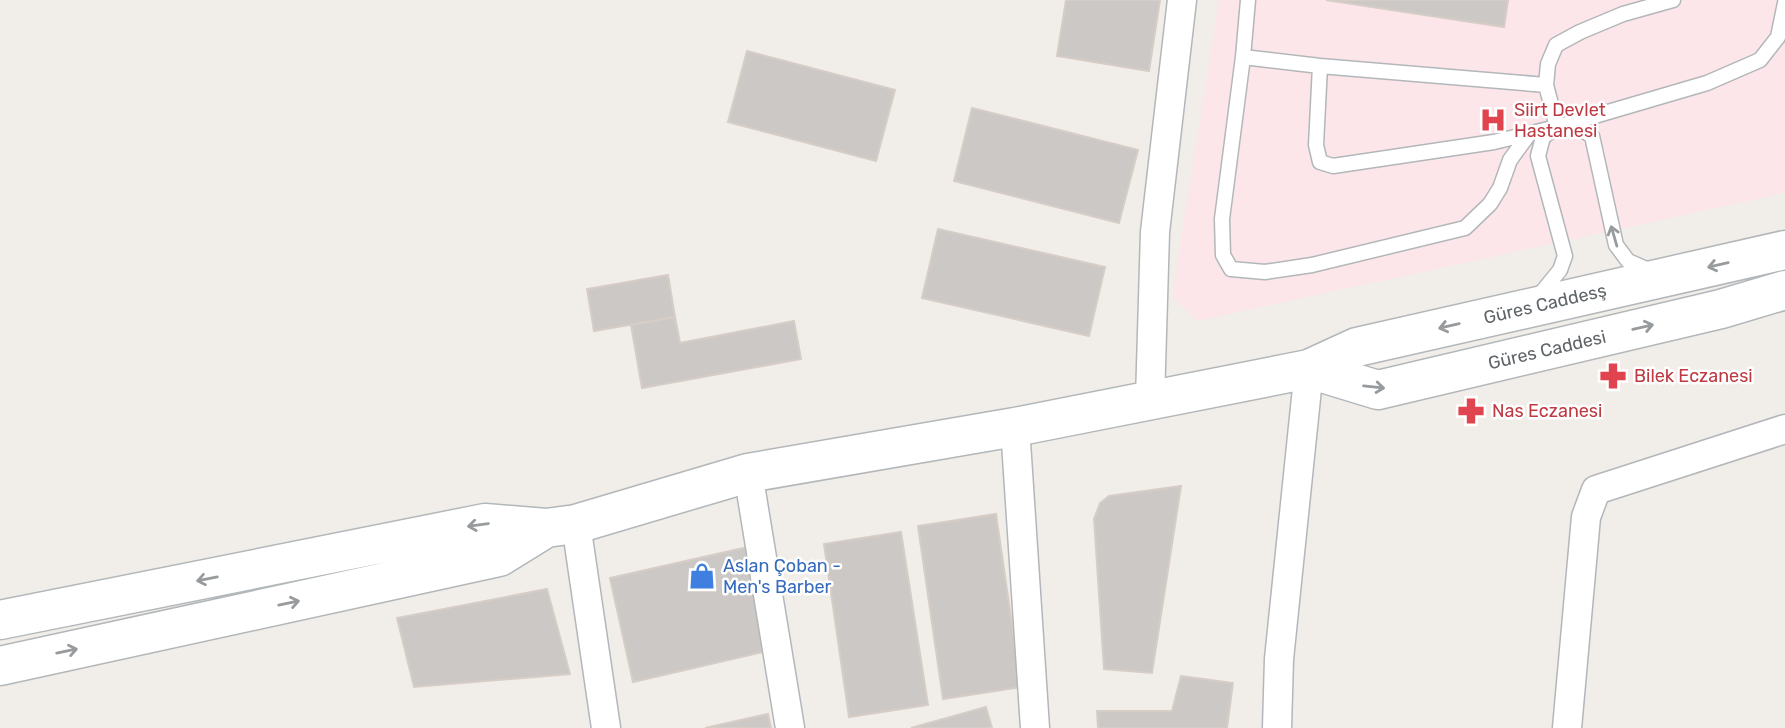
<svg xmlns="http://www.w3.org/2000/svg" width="1785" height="728" viewBox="0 0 1785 728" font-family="Rubik,sans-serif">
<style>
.medical{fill:#fce6e9}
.building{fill:#ccc8c5;stroke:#d6cdc6;stroke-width:2}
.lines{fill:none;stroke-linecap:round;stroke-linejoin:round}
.lane-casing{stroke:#b3b7ba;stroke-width:17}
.street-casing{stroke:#b3b7ba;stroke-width:31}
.secondary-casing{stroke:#b2b7ba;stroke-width:41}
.lane{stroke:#fff;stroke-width:14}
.street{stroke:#fff;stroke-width:28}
.secondary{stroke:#fff;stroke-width:38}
.oneway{stroke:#979b9d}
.labels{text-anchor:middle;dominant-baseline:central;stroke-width:5;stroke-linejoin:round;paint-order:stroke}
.health-label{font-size:18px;fill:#be3a42;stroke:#fff;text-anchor:start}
.street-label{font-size:18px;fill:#5f6568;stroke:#fff}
.shop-label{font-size:18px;fill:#366cbe;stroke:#fff;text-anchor:start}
</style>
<rect width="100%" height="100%" fill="#f1ede8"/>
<path class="medical" d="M1219,0H1785V193L1197,321L1172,297Z"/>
<path class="building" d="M1066,0H1160L1149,71L1057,56Z
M1326,0H1508L1504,27Z
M747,51L895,90L876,161L728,122Z
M972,108L1138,150L1119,223L954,181Z
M938,229L1105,267L1089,336L922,298Z
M668,275L675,317L594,331L587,289Z
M675,317L680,343L794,321L801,359L642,388L631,325Z
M1181,486L1152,673L1104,669L1094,519L1100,503L1109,496Z
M996,514L1021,687L943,699L918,526Z
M901,532L928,705L849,717L824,544Z
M748,547L772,650L633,682L610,578Z
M547,589L570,674L414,687L397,618Z
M1181,676L1233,683L1227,728H1098L1097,711H1172Z
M986,707L992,728H911Z
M768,714L771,728H705Z"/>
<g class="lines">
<g class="lane-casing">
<path id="lane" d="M1248,0L1243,57L1222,219L1223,255L1231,269L1265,272L1312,265L1465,228L1490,204L1500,188L1510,160L1529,134
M1243,57L1320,66L1546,85
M1320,66L1316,145L1320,162L1333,166L1494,142L1557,127L1707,83L1760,60L1778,37L1785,3
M1557,127L1546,85L1548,64L1556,45L1580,32L1623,14L1673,0
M1538,297L1560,270L1565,256L1538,156L1543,137L1557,127L1579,128L1592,136L1616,245L1628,261L1653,272"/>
</g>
<g class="street-casing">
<path id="street" d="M1150,400L1155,232L1182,0
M1015,427L1035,728
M748,473L790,728
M576,524L606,728
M1277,728L1279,659L1309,369
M1567,728L1586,517L1596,490L1785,429"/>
</g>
<g class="secondary-casing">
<path id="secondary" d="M1309,369L1378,390L1721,309L1785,290
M0,620L485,523L546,528L576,524L748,473L1015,427L1309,369L1357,347L1785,250
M0,666L499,557L546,528"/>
</g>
<use href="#lane" class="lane"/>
<use href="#street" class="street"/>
<use href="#secondary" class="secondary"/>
</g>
<defs><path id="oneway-shaft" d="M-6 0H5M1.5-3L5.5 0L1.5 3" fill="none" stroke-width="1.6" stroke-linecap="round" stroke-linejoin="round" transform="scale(1.75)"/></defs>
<g class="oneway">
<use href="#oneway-shaft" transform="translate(1614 236) rotate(-106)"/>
<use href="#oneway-shaft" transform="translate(1718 265) rotate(167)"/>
<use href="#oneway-shaft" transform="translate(1449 326) rotate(167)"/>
<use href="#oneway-shaft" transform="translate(1643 327) rotate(-13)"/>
<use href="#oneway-shaft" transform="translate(1374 387) rotate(6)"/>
<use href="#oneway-shaft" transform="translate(478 525) rotate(172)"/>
<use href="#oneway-shaft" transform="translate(207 579) rotate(169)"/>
<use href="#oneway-shaft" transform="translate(289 603) rotate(-12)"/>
<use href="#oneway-shaft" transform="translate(67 651) rotate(-12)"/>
</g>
<defs>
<g id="hospital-bare" transform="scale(2.1)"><path d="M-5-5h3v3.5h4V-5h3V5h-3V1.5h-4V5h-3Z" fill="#e0444e" stroke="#fff" stroke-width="2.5" paint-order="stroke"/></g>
<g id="pharmacy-bare" transform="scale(2.1)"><path d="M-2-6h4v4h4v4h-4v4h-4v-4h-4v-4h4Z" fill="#e0444e" stroke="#fff" stroke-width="2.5" paint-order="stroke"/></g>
<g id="shop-bare" transform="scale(2.1)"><path d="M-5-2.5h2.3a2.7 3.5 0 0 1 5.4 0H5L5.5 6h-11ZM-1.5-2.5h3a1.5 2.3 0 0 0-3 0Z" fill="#3f7fe0" stroke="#fff" stroke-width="2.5" paint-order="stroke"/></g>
</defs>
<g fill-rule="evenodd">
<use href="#hospital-bare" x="1493" y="120"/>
<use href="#pharmacy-bare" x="1613" y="376"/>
<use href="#pharmacy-bare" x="1471" y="411"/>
<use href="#shop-bare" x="702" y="576"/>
</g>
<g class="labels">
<g class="health-label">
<text x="1514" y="110">Siirt Devlet<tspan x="1514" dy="21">Hastanesi</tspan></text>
<text x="1634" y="376">Bilek Eczanesi</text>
<text x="1492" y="411">Nas Eczanesi</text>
</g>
<g class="street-label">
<text transform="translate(1545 304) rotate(-13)">Güres Caddesş</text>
<text transform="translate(1547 350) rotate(-13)">Güres Caddesi</text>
</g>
<g class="shop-label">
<text x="723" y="566">Aslan Çoban -<tspan x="723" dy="21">Men's Barber</tspan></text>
</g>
</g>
</svg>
